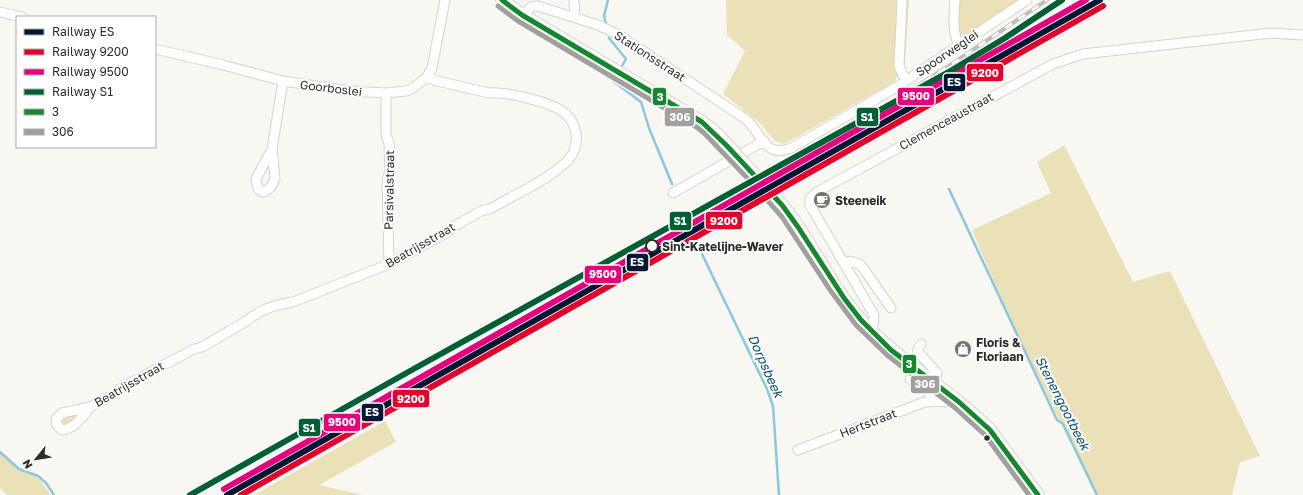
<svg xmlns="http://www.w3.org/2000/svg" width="1303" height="495" viewBox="0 0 1303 495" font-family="'Golos Text',sans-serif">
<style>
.green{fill:#ebe1b8}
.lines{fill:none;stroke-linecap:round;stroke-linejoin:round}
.stream{stroke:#89c7e3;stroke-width:2.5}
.minor-casing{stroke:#d4d3cf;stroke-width:11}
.tertiary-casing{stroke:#d4d3cf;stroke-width:14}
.minor{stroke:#fefefd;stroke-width:9}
.tertiary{stroke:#fefefd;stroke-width:12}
.rail-casing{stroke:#bebebd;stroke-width:4}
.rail{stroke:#fff;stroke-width:2.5;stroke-dasharray:8;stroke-linecap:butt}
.tertiary-bridge-casing{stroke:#d4d3cf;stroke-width:14;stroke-linecap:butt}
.tertiary-bridge{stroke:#fefefd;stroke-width:12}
.bus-1-casing{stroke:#fff;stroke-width:8}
.bus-2-casing{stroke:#fff;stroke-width:8}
.bus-1{stroke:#15882e;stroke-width:5}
.bus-2{stroke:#a0a09f;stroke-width:5}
.rail-1-casing{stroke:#fff;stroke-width:9}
.rail-2-casing{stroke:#fff;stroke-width:9}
.rail-3-casing{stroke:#fff;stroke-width:9}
.rail-4-casing{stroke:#fff;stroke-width:9}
.rail-1{stroke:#011633;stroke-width:6}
.rail-2{stroke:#e4002b;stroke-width:6}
.rail-3{stroke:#e5007d;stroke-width:6}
.rail-4{stroke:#005f33;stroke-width:6}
.stop-dot{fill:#fff;stroke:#2d2d29;stroke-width:2}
.bus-dot{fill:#2d2d29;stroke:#fff;stroke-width:1.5}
.labels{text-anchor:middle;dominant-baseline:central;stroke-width:4;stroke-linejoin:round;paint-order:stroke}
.street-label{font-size:12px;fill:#2d2d29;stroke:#fff}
.poi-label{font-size:12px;font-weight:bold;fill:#2d2d29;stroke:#fff;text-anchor:start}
.stop-label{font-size:12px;font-weight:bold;fill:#2d2d29;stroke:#fff;text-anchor:start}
.water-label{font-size:13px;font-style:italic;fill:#03506c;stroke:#fff}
.line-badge{stroke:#fff;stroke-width:1.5}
.badge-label{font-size:11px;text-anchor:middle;font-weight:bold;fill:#fff}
</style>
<rect width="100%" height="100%" fill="#f8f7f2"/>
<path class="green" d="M726,0H909L905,65L894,82L784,144L775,141L760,123L723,94L745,51L727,35Z
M958,0H1020L964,37L958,32L959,23L957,19Z
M1064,145L1133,282L1170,271L1260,456L1240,462L1232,495H1096L1011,322L972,230L1051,193L1037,162Z
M81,413L71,423L67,425L63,424L62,421L63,417Z
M385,421L396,442L319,485L363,495H254Z
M0,452L18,470L33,475L40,480L51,495H7L0,488Z"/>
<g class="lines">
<path class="stream" d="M606,24L604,16L608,0
M609,38L626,59L622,66
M615,79L613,81L641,102L649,128L672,184
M949,189L1057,420L1063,424L1097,495
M699,248V249
M702,254L767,389L773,406L779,495
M0,452L19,469L38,476L46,483L54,495"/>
<g class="minor-casing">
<path id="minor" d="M574,0L575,18
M902,0L899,66L906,81
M955,0C954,14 952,33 959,45
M0,12L22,17
M522,15L531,7L538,6L598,25L619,35L747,120C762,135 766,159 791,148L895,88L1027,0
M155,49L223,65L283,81L349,91L386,93L406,91L413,88L427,77L432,68L445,0
M386,93V135L389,143L390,171L387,180L389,264
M272,149L256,179C257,185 257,191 264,192L271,187L275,179L272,149L283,81
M673,193L764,141
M844,263L851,261L861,265L891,308
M869,329L873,325L874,315L810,205V199L817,192L1053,64L1083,54L1137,48L1271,33L1303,35
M921,344L918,349V352L937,373L934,382
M910,379L939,401
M90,407C83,416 75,429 62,430L57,425L56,419L62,413L90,407L116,393L121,388L160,367L194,349L202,347L245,322C258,311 276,304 293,302L389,264L446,233L453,227L481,211L490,209C512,196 538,185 558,169C561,166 566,163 569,159C581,144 578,122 562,111C549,102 505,91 489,93L437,81L427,77
M798,450L922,403L932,401L961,403"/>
</g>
<g class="tertiary-casing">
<path id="tertiary" d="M502,0L522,15L702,122L716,133L730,148
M783,206C814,245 833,292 868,328C905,366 953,392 990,430L1038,495"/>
</g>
<use href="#minor" class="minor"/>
<use href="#tertiary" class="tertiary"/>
<g class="rail-casing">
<path id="rail" d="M871,115L949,66L1047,0"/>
</g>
<use href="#rail" class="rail"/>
<g class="tertiary-bridge-casing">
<path id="tertiary-bridge" d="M730,148L783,206"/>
</g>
<use href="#tertiary-bridge" class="tertiary-bridge"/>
<g class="bus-1-casing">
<path id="bus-1" d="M502,0L522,15L702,122L727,146L782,205L798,227L844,298L861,320L891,350L959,402L990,430L1038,495"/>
</g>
<g class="bus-2-casing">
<path id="bus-2" d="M498,6L518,21L698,128L704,133L752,183L782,217L830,290L856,325L887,355L954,407L985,435L1029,495"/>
</g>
<use href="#bus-1" class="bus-1"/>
<use href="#bus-2" class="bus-2"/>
<g class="rail-1-casing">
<path id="rail-1" d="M227,495L1100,0"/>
</g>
<g class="rail-2-casing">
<path id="rail-2" d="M241,495L1103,6"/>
</g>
<g class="rail-3-casing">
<path id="rail-3" d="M224,489L1086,0"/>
</g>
<g class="rail-4-casing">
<path id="rail-4" d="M190,495L410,371L952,70L1005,38L1062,0"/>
</g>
<use href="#rail-1" class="rail-1"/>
<use href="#rail-2" class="rail-2"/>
<use href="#rail-3" class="rail-3"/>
<use href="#rail-4" class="rail-4"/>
</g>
<defs>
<g id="cafe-disc" transform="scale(0.9)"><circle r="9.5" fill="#74746f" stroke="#fff"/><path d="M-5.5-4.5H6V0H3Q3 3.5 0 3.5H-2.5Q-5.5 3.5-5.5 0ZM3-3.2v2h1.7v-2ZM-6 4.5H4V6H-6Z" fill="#fff"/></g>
<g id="shop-disc" transform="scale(0.9)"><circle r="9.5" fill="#74746f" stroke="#fff"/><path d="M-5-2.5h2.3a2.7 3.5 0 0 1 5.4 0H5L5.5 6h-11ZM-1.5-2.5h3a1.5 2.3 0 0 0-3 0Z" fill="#fff"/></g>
</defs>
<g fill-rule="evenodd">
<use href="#cafe-disc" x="822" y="200"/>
<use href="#shop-disc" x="963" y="349"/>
</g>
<circle class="stop-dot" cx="652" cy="246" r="6"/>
<circle class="bus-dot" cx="987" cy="438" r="3.5"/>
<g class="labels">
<g class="street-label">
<text transform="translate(947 53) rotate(-34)">Spoorweglei</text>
<text transform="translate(650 56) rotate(33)">Stationsstraat</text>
<text transform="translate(331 88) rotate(7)">Goorboslei</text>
<text transform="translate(946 121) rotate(-29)">Clemenceaustraat</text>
<text transform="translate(389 190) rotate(-89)">Parsivalstraat</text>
<text transform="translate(420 245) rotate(-30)">Beatrijsstraat</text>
<text transform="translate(129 384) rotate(-30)">Beatrijsstraat</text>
<text transform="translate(868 423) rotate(-21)">Hertstraat</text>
</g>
<g class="poi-label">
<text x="835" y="200">Steeneik</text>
<text x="976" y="342">Floris &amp;<tspan x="976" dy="14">Floriaan</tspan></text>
</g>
<g class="stop-label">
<text x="662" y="246">Sint-Katelijne-Waver</text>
</g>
<g class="water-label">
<text transform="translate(766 366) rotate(66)">Dorpsbeek</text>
<text transform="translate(1063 403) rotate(63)">Stenengootbeek</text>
</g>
</g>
<g class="line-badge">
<rect x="966" y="63" width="38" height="19" rx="4" fill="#e4002b"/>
<rect x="943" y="73" width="23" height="19" rx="4" fill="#011633"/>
<rect x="897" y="87" width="38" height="19" rx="4" fill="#e5007d"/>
<rect x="652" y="87" width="15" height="19" rx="4" fill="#15882e"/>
<rect x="856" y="107" width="23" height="20" rx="4" fill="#005f33"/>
<rect x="664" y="107" width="31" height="20" rx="4" fill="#a0a09f"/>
<rect x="705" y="211" width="38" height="19" rx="4" fill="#e4002b"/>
<rect x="669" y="211" width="23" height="20" rx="4" fill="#005f33"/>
<rect x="626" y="253" width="23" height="19" rx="4" fill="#011633"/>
<rect x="584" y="265" width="38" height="19" rx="4" fill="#e5007d"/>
<rect x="902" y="354" width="15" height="20" rx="4" fill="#15882e"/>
<rect x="910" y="375" width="30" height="19" rx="4" fill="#a0a09f"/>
<rect x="392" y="389" width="38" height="19" rx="4" fill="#e4002b"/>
<rect x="361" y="403" width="23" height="19" rx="4" fill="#011633"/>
<rect x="323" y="413" width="38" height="19" rx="4" fill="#e5007d"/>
<rect x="298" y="418" width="23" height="19" rx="4" fill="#005f33"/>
</g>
<g class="badge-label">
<text x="985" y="77">9200</text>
<text x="954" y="86">ES</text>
<text x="916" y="100">9500</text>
<text x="660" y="101">3</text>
<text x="867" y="121">S1</text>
<text x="680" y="121">306</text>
<text x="724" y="225">9200</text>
<text x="680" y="225">S1</text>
<text x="637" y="266">ES</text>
<text x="603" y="278">9500</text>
<text x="909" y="368">3</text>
<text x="925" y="388">306</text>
<text x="411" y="403">9200</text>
<text x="372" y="416">ES</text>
<text x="342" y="426">9500</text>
<text x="309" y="432">S1</text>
</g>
<rect x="16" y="16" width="140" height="132" fill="#ffffff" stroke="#ababa9"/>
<rect x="24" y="29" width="20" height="6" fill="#011633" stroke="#ababa9"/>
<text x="52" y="36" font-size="12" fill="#2d2d29">Railway ES</text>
<rect x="24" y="49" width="20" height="6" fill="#e4002b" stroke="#ababa9"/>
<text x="52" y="56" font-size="12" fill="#2d2d29">Railway 9200</text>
<rect x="24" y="69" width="20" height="6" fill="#e5007d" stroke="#ababa9"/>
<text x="52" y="76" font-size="12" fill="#2d2d29">Railway 9500</text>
<rect x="24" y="89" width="20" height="6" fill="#005f33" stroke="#ababa9"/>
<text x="52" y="96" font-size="12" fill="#2d2d29">Railway S1</text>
<rect x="24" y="109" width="20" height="6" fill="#15882e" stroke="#ababa9"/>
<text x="52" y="116" font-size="12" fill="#2d2d29">3</text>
<rect x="24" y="129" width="20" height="6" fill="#a0a09f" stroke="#ababa9"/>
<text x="52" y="136" font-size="12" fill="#2d2d29">306</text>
<g transform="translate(36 459) rotate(240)" stroke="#ffffff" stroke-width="3" paint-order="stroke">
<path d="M0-3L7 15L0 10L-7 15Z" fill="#2d2d29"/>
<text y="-6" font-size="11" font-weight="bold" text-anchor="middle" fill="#2d2d29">N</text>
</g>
</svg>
